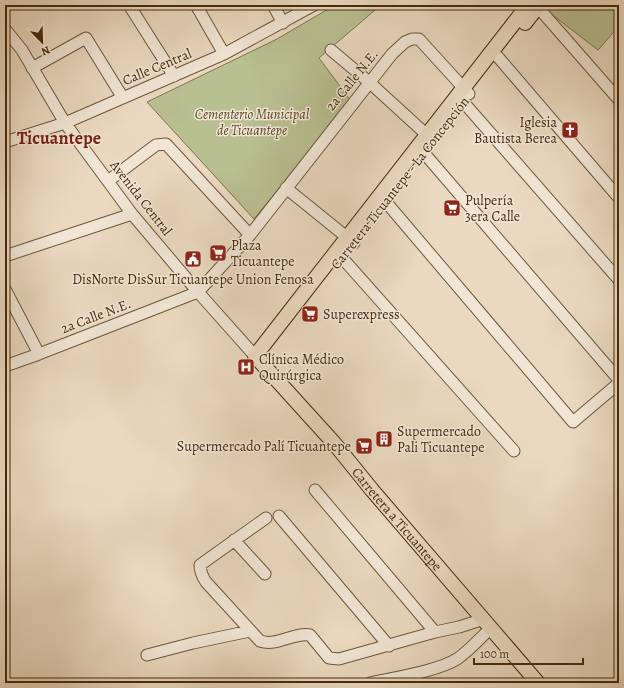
<svg xmlns="http://www.w3.org/2000/svg" width="624" height="688" viewBox="0 0 624 688" font-family="Alegreya,serif">
<style>
.green{fill:#b8bf91;stroke:#7e744e}
.lines{fill:none;stroke-linecap:round;stroke-linejoin:round}
.minor-casing{stroke:#6e5638;stroke-width:13}
.major-casing{stroke:#452a0b;stroke-width:16}
.minor{stroke:#f1e6d6;stroke-width:11}
.major{stroke:#ead9c0;stroke-width:14}
.labels{text-anchor:middle;dominant-baseline:central;stroke-width:3;stroke-linejoin:round;paint-order:stroke}
.street-label{font-size:14px;fill:#452a0b;stroke:#f1e6d6}
.park-label{font-size:14px;font-style:italic;fill:#5c4826;stroke:#f1e6d6}
.poi-label{font-size:14px;fill:#452a0b;stroke:#f1e6d6;text-anchor:start}
.district-label{font-size:18px;font-weight:bold;fill:#7a1f14;stroke:#f1e6d6}
</style>
<rect width="100%" height="100%" fill="#ead9c0"/>
<filter id="stains"><feTurbulence type="fractalNoise" baseFrequency=".005" numOctaves="4"/><feColorMatrix values="0 0 0 0 .2 0 0 0 0 .09 0 0 0 0 .02 0 0 0 .5 -.17"/></filter>
<radialGradient id="worn" r=".72"><stop offset=".6" stop-color="#630" stop-opacity="0"/><stop offset="1" stop-color="#630" stop-opacity=".3"/></radialGradient>
<path class="green" d="M335,5H381L319,58L351,101L254,219L147,102L277,39Z
M550,5H619V26L598,50L546,10Z"/>
<g class="lines">
<g class="minor-casing">
<path id="minor" d="M129,5L174,76
M196,5L224,54
M273,5L283,23
M536,5L619,100
M5,29L22,50L65,123L132,214L198,292L255,356
M331,50L369,82L427,135
M498,57L619,198
M32,68L86,38L123,98
M458,96L619,280
M5,142L65,123L224,54L314,5
M418,146L619,380
M108,181L156,145L166,144L250,235
M286,188L354,243
M380,195L573,422L619,383
M336,251L514,451
M5,256L132,214
M5,289L39,354
M5,366L39,354L198,292L250,235L392,54L405,42L412,39H419L469,94
M315,490L435,632
M279,516L389,646
M266,518L200,565C200,572 202,576 206,582L260,641C277,647 293,632 310,635L329,658L339,659L435,632L459,627L484,619
M234,540L265,574
M147,655L193,643L250,631
M370,683C393,678 438,671 457,659C468,652 481,637 491,628"/>
</g>
<g class="major-casing">
<g id="major">
<path id="s1" d="M528,5L255,356L334,443L372,490L538,683"/>
<path d="M525,23L539,5"/>
</g>
</g>
<use href="#minor" class="minor"/>
<use href="#major" class="major"/>
</g>
<defs>
<g id="church-square" transform="scale(0.9)"><rect x="-9" y="-9" width="18" height="18" rx="4" fill="#8f2418" stroke="#f1e6d6"/><path d="M-1.2-6h2.4v3.5h3.3v2.4h-3.3V6h-2.4V-.1h-3.3v-2.4h3.3Z" fill="#fff"/></g>
<g id="supermarket-square" transform="scale(0.9)"><rect x="-9" y="-9" width="18" height="18" rx="4" fill="#8f2418" stroke="#f1e6d6"/><path d="M-6-5.5h2.5l.6 2H6L4.5 2H-2.5L-4.4-4H-6ZM-1.5 3.2a1.3 1.3 0 1 0 .1 0ZM3 3.2a1.3 1.3 0 1 0 .1 0Z" fill="#fff"/></g>
<g id="civic-square" transform="scale(0.9)"><rect x="-9" y="-9" width="18" height="18" rx="4" fill="#8f2418" stroke="#f1e6d6"/><path d="M-.6-6.5H3V-4.5H.6V-3L4-1V1h2V6H-6V1h2V-1L-.6-3ZM-1.2 2.5V6h2.4V2.5Z" fill="#fff"/></g>
<g id="hospital-square" transform="scale(0.9)"><rect x="-9" y="-9" width="18" height="18" rx="4" fill="#8f2418" stroke="#f1e6d6"/><path d="M-5-5h3v3.5h4V-5h3V5h-3V1.5h-4V5h-3Z" fill="#fff"/></g>
<g id="building-square" transform="scale(0.9)"><rect x="-9" y="-9" width="18" height="18" rx="4" fill="#8f2418" stroke="#f1e6d6"/><path d="M-4-6H4V6H1V3H-1V6H-4ZM-2.5-4.3h1.7v1.8h-1.7ZM.8-4.3h1.7v1.8H.8ZM-2.5-1h1.7V.8h-1.7ZM.8-1h1.7V.8H.8Z" fill="#fff"/></g>
</defs>
<g fill-rule="evenodd">
<use href="#church-square" x="570" y="130"/>
<use href="#supermarket-square" x="452" y="208"/>
<use href="#supermarket-square" x="218" y="253"/>
<use href="#civic-square" x="193" y="259"/>
<use href="#supermarket-square" x="310" y="314"/>
<use href="#hospital-square" x="246" y="367"/>
<use href="#building-square" x="384" y="439"/>
<use href="#supermarket-square" x="364" y="446"/>
</g>
<g class="labels">
<g class="street-label">
<text transform="translate(157 67) rotate(-23)">Calle Central</text>
<text transform="translate(352 80) rotate(-51)">2a Calle N.E.</text>
<text transform="translate(400 183) rotate(-52)">Carretera Ticuantepe - La Concepción</text>
<text transform="translate(141 198) rotate(52)">Avenida Central</text>
<text transform="translate(96 316) rotate(-21)">2a Calle N.E.</text>
<text stroke="none"><textPath href="#s1" startOffset="661">Carretera a Ticuantepe</textPath></text>
</g>
<g class="park-label">
<text x="252" y="114">Cementerio Municipal<tspan x="252" dy="16">de Ticuantepe</tspan></text>
</g>
<g class="poi-label">
<text x="557" y="122" text-anchor="end">Iglesia<tspan x="557" dy="16">Bautista Berea</tspan></text>
<text x="465" y="200">Pulpería<tspan x="465" dy="16">3era Calle</tspan></text>
<text x="231" y="245">Plaza<tspan x="231" dy="16">Ticuantepe</tspan></text>
<text x="193" y="279" text-anchor="middle">DisNorte DisSur Ticuantepe Union Fenosa</text>
<text x="323" y="314">Superexpress</text>
<text x="259" y="359">Clínica Médico<tspan x="259" dy="16">Quirúrgica</tspan></text>
<text x="397" y="431">Supermercado<tspan x="397" dy="16">Pali Ticuantepe</tspan></text>
<text x="351" y="446" text-anchor="end">Supermercado Palí Ticuantepe</text>
</g>
<g class="district-label">
<text x="59" y="138">Ticuantepe</text>
</g>
</g>
<rect width="624" height="688" fill="none" stroke="#ead9c0" stroke-width="20"/>
<rect x="6" y="6" width="612" height="676" fill="none" stroke="#452a0b" stroke-width="2"/>
<rect x="10" y="10" width="604" height="668" fill="none" stroke="#452a0b"/>
<g transform="translate(42 42) rotate(157)" stroke="#f1e6d6" stroke-width="3" paint-order="stroke">
<path d="M0-3L7 15L0 10L-7 15Z" fill="#452a0b"/>
<text y="-6" font-size="11" font-weight="bold" text-anchor="middle" fill="#452a0b">N</text>
</g>
<path d="M474 658v6h109v-6" fill="none" stroke="#452a0b" stroke-width="2"/>
<text x="480" y="658" font-size="12" fill="#452a0b" stroke="#f1e6d6" stroke-width="3" paint-order="stroke">100 m</text>
<rect width="100%" height="100%" filter="url(#stains)"/>
<rect width="100%" height="100%" fill="url(#worn)"/>
</svg>
